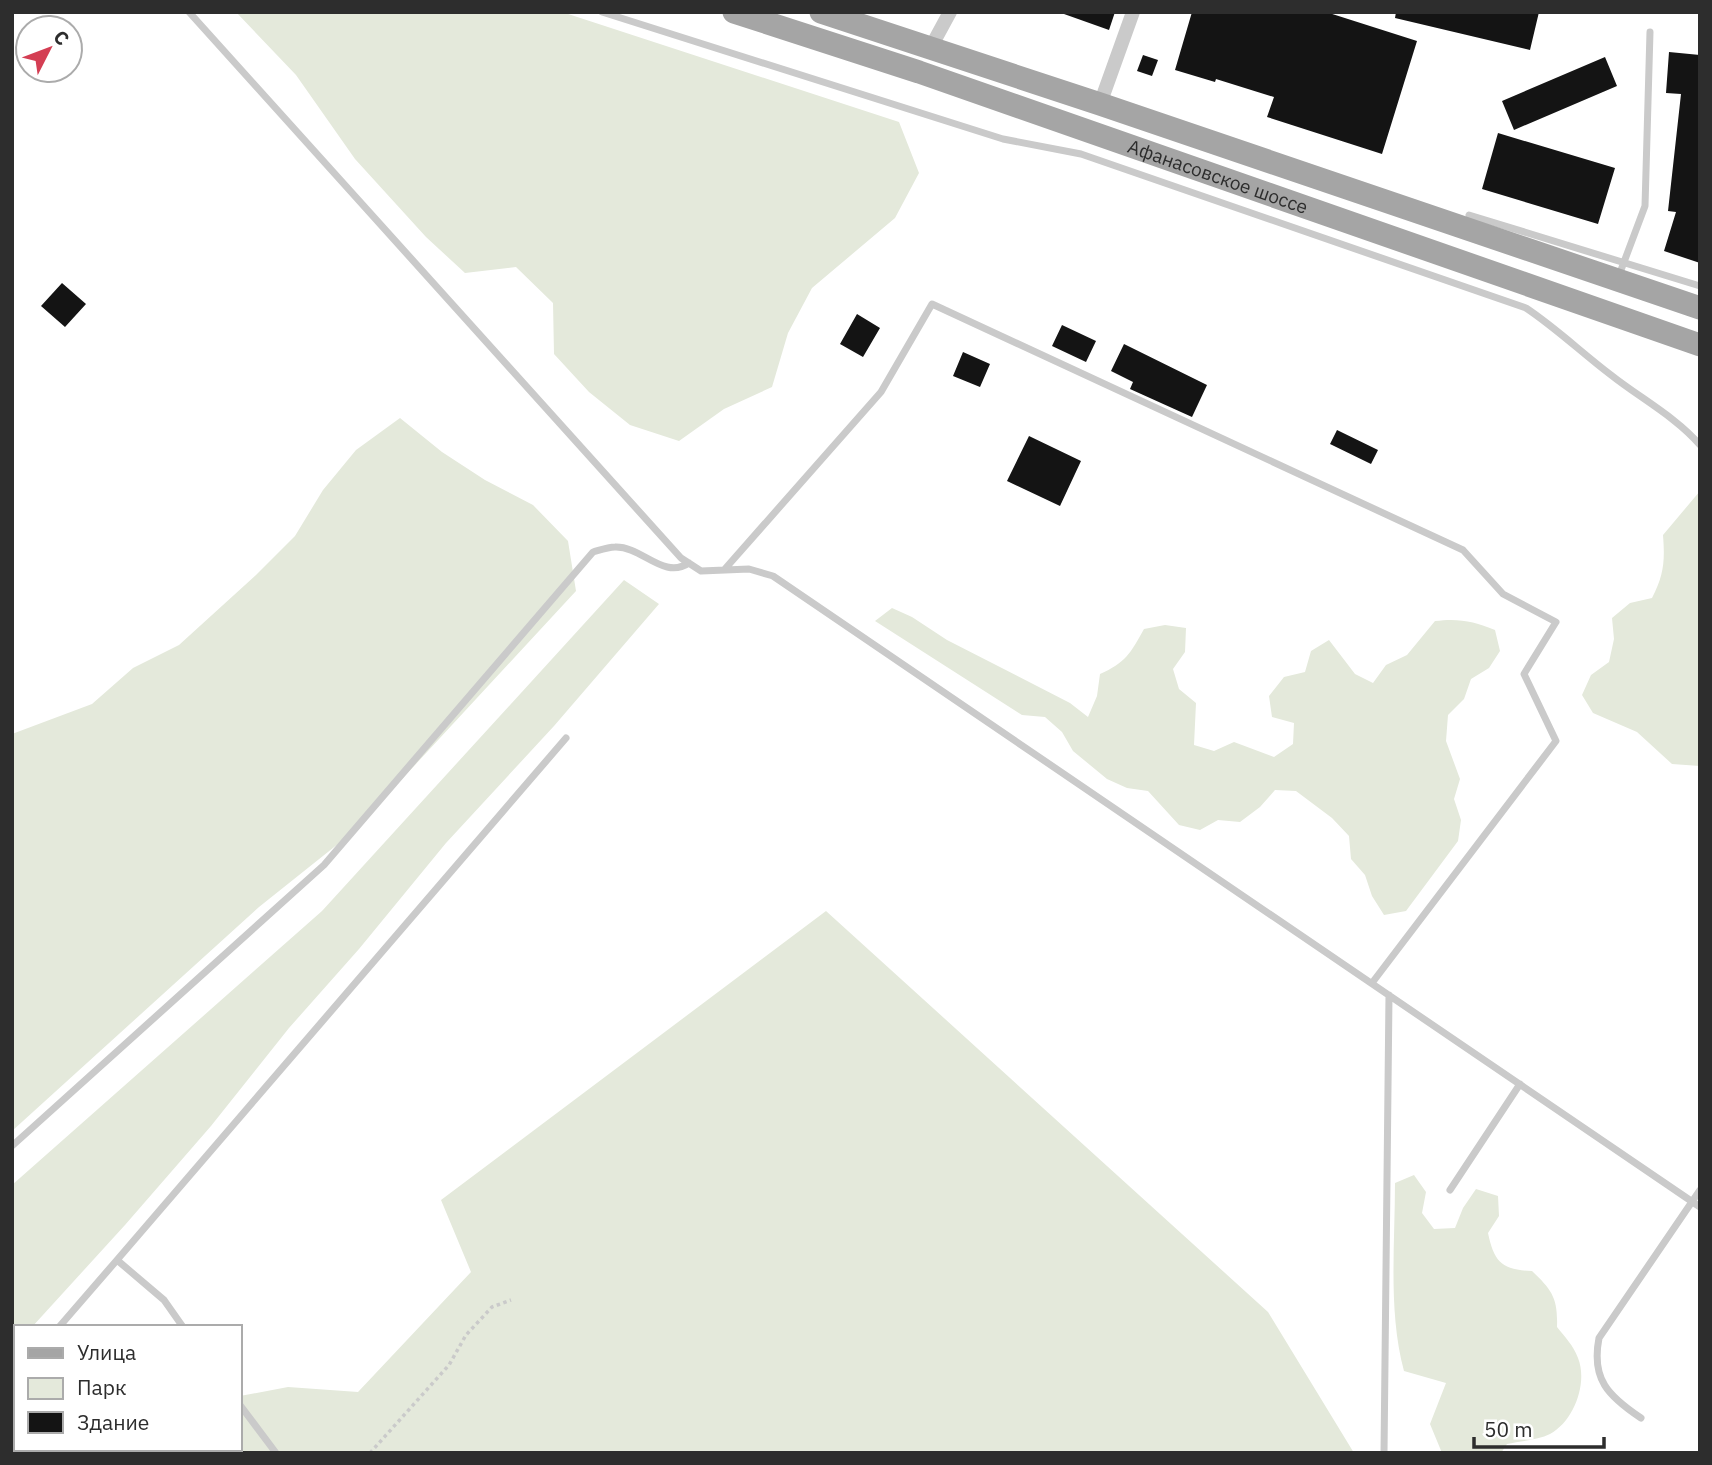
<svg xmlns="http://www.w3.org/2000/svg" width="1712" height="1465" viewBox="0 0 1712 1465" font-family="'IBM Plex Sans',sans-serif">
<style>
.green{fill:#e4e9db}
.building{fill:#141414}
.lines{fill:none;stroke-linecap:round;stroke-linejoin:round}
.path{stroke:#cacaca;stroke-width:3.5;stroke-dasharray:3.5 3.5;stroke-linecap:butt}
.service{stroke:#cacaca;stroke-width:7}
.minor{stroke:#cacaca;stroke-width:14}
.primary{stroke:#a5a5a5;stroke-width:23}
.labels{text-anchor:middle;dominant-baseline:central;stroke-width:7;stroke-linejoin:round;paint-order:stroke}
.street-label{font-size:19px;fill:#2d2d2d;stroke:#fff}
</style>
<rect width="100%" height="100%" fill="#fff"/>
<path class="green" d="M236,12H562L899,122L919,173L895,218L812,288L788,333L772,387L724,409L679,441L630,425L589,392L554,354L553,303L516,267L465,273L426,237L355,159L296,75Z
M400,418L442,452L485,480L533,505L568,541L576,591L353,832L259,907L12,1131V734L92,704L133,668L179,645L256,575L295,536L323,490L356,450Z
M1700,491V766L1672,764L1637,732L1593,713L1582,695L1591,675L1609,662L1614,639L1612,618L1630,603L1652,598C1664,575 1665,561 1663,535Z
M624,580L659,604L554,726L446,843L359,949L289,1028L211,1126L125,1225L32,1327H16V1344L12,1349V1185L322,911Z
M892,608L912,617L947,640L1070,703L1088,717L1097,696L1100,674C1125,663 1131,653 1144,629L1165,625L1186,628L1185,652L1173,669L1179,689L1196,703L1194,745L1214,751L1234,742L1274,757L1293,744L1294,723L1272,717L1269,696L1284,677L1305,672L1311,651L1329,640L1355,674L1373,683L1386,665L1407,655L1435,621C1458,618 1474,621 1495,630L1500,651L1489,668L1471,679L1464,699L1448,715L1446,741L1460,779L1454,799L1461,820L1458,841L1406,911L1384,915L1372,896L1365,875L1351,859L1349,836L1332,818L1296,791L1275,790L1260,807L1240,822L1218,820L1200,830L1179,825L1148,791L1127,788L1107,779L1073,751L1062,732L1045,717L1022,715L875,621Z
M826,911L1268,1312L1354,1453H154L157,1449H240V1396L288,1387L358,1392L471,1272L441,1200Z
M1414,1175L1426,1192L1422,1213L1434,1229L1455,1228L1463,1208L1476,1189L1498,1196L1499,1216L1488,1233C1494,1262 1502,1270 1532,1271C1552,1290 1558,1298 1557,1327C1565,1337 1573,1345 1578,1358C1588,1383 1574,1421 1550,1434C1538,1440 1520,1441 1507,1444L1501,1453H1442L1430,1424L1446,1383L1404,1371C1388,1311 1395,1245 1395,1183Z"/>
<path class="building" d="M1065,12H1115L1109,30L1064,14Z
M1192,12H1326L1417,41L1382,154L1267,117L1274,97L1216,79L1215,82L1175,70Z
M1396,12H1539L1530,50L1395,18Z
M1669,52L1700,55V263L1664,251L1676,212L1668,211L1681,94L1666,93Z
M1143,55L1158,60L1152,76L1137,71Z
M1605,57L1617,86L1514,130L1502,101Z
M1498,133L1615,168L1598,224L1482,189Z
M62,283L86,304L65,327L41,306Z
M857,314L880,328L863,357L840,344Z
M1062,325L1096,341L1086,362L1052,346Z
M1124,344L1207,385L1192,417L1130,389L1133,382L1111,371Z
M963,352L990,364L980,387L953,376Z
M1337,430L1378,450L1371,464L1330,444Z
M1029,436L1081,461L1060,506L1007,481Z"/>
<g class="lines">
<path class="path" d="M370,1453L449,1365L466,1335L492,1307L511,1300"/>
<path class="service" d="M189,12L681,558L701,571L749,569L773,576L1700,1207
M602,12L1003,139L1081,154L1526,308C1556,328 1582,353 1611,375C1640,398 1676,417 1700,445
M1469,215L1700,286
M1618,278L1645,206L1650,32
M724,570L881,392L932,304L1463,550L1503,594L1556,622L1524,674L1556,741L1372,983
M12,1146L324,865L593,552C600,550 608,547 615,547C642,546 663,580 689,563
M1450,1190L1520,1084
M117,1260L566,738
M59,1327L117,1260L164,1300L183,1327
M12,1380L16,1376
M240,1405L276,1453
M1641,1418C1608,1396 1591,1379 1599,1338L1700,1190
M1384,1453L1389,995"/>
<path class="minor" d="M931,47L950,12
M1100,104L1133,12"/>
<g class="primary">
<path id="s1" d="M734,12L919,72L1700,345"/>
<path d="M821,12L1100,104L1700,308"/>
</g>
</g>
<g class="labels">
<g class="street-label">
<text stroke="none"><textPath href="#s1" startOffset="511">Афанасовское шоссе</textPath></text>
</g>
</g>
<rect width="1712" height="1465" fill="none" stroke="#2d2d2d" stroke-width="28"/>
<rect x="14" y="1325" width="228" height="126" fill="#ffffff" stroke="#ababab" stroke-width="2"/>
<rect x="28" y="1348" width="35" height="10" fill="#a5a5a5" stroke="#ababab" stroke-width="2"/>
<text x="77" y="1360" font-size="21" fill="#2d2d2d">Улица</text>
<rect x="28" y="1378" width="35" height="21" fill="#e4e9db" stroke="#ababab" stroke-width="2"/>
<text x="77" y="1395" font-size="21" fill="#2d2d2d">Парк</text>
<rect x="28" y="1412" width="35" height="21" fill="#141414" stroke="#ababab" stroke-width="2"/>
<text x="77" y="1430" font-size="21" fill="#2d2d2d">Здание</text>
<g transform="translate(49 49) rotate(48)"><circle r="33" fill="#ffffff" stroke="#ababab" stroke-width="2"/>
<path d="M0-5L12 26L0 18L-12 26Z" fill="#d43e53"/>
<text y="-10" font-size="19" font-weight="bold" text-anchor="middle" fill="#2d2d2d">С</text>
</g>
<path d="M1474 1437v10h130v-10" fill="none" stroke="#2d2d2d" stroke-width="3.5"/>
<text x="1484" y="1437" font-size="21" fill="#2d2d2d" stroke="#ffffff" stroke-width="5" paint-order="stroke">50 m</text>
</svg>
